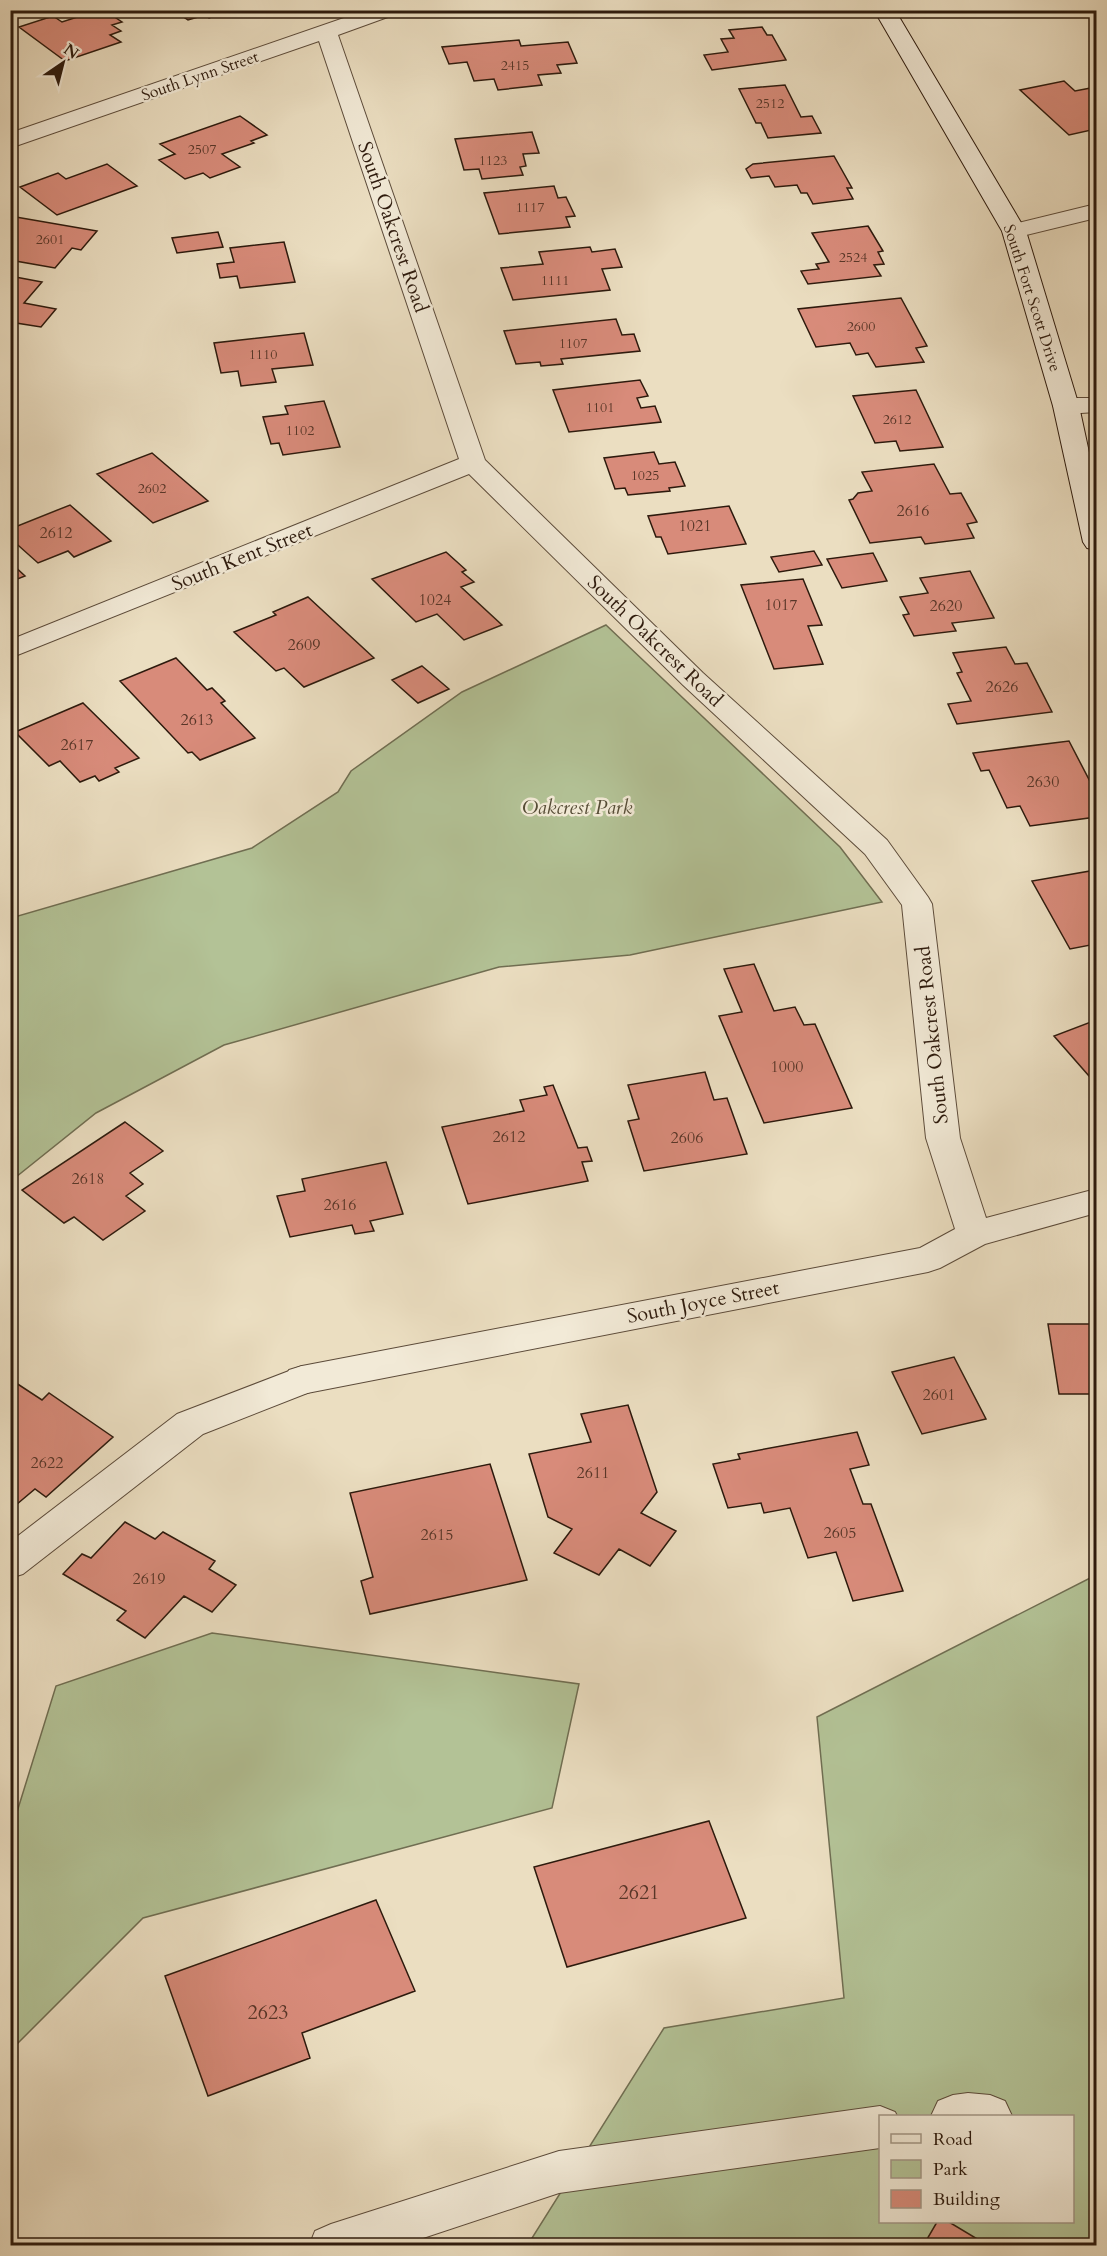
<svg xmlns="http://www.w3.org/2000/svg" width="1107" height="2256" viewBox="0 0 1107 2256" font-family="Cardo,serif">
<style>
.green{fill:#b3c296;stroke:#706e52;stroke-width:1.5;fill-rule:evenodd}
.building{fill:#d88b7a;stroke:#2d1a0d;stroke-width:1.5}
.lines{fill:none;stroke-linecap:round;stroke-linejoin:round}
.lane-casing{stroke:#5c4b3a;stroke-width:2}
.street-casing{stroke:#5c4b3a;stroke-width:2}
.secondary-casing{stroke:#2d1a0d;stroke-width:2}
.lane{fill:#f2ead7;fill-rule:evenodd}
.street{fill:#f2ead7;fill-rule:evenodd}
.secondary{fill:#f2ead7;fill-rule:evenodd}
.labels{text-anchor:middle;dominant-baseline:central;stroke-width:5;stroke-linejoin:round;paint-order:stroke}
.far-number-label{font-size:14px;fill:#583628}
.far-street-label{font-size:16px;fill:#2d1a0d;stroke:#f2ead7}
.number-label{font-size:16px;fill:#583628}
.street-label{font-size:20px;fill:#2d1a0d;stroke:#f2ead7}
.park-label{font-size:20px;font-style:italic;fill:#554c36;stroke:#f2ead7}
.near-number-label{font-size:20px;fill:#583628}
</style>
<rect width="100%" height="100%" fill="#ebdec1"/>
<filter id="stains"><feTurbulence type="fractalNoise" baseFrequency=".00333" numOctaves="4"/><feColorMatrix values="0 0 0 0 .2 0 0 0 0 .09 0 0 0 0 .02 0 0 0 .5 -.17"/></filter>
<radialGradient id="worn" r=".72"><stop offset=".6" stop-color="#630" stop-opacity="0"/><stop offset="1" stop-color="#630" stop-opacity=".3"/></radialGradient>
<path class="green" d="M606,625L840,847L882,902L630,955L499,967L224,1045L96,1113L11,1181V918L252,848L338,792L351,771L462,692Z
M1096,1575V2245L527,2246L664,2028L844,1998L817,1717ZM880,2116H1072V2222H880Z
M212,1633L579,1684L552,1808L143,1918L11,2050V1815L17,1812L56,1686Z"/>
<path class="building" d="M173,10H221L223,13L209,18L205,15L188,20Z
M93,12L98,15L107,12L122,22L112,25L121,31L110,35L121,42L65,61L19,27L53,16L62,22Z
M762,27L767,35H772L786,60L712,70L704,55L728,52L721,39L734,38L729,30Z
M519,40L521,46L568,42L577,63L557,65L561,73L538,75L542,85L498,90L494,79L474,81L467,62L449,64L442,47Z
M1064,81L1075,91L1096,87V129L1069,135L1020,90Z
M785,85L801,117L812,116L821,133L768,138L761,123H756L739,89Z
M240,116L267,135L251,141L254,143L222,154L240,167L210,178L203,173L185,179L159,160L175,154L160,144Z
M532,132L539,153L523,154L526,166L520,167L523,175L482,179L479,169L464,170L455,139Z
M834,156L852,188H847L853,199L813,204L807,193H801L797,185L775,187L769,176L751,178L746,169L753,164Z
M107,164L137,186L57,215L20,187L58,173L66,179Z
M554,186L558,198L566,197L575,216L566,217L570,227L499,234L484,193Z
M10,216L97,231L81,250L72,248L55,268L10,260Z
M868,226L883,251L878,252L884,264L874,265L881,276L808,284L801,271L819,269L816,264L829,262L812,233Z
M218,232L223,247L177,253L172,238Z
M284,242L295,282L240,288L237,276L220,278L217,264L234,262L230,248Z
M590,247L592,252L615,249L622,267L602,269L610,290L513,300L501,268L543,264L539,252Z
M10,276L42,282L24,303L56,309L41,327L10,322Z
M901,298L927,346L916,348L924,362L876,367L868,353L856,355L850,343L816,347L798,309Z
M616,319L622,335L634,334L640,351L561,359L563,364L541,366L540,362L516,364L504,331Z
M304,333L313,365L272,369L276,382L241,386L238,371L221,373L214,343Z
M640,380L648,396L637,398L641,408L655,406L661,422L569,432L553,390Z
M916,390L943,447L900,451L896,441L875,443L853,396Z
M324,401L340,447L283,455L279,443L271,444L263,417L288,414L285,406Z
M654,452L659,464L675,462L685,486L669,488L670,491L628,495L625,488L615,489L604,458Z
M152,453L208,501L153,523L97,474Z
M934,464L950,494L961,493L977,522L967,524L974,538L925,544L921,537L870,543L849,500L853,499L858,493L872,491L862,472Z
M70,505L111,541L74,557L68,551L38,563L10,538V529Z
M729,506L746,544L668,554L661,537H656L648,516Z
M814,551L822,565L779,572L771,557Z
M446,552L466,570L462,572L474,582L461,587L502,625L464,640L437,614L416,622L372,579Z
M873,553L887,581L842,588L827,559Z
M10,562L25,576L10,582Z
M970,571L994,618L952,623L956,631L914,636L903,615L909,614L900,597L928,593L920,578Z
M803,579L822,625L808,626L823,664L774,669L741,585Z
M308,597L374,658L304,687L284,668L276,671L234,632L276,615L273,612Z
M1006,647L1015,664L1027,663L1052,712L957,724L948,704L971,701L957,673L962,672L953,653Z
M176,658L207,690L212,688L225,701L221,703L255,738L200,760L192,752L188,753L120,681Z
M422,666L449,689L418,703L392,680Z
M83,703L139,758L115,768L119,772L99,781L95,776L80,782L60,761L49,766L15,732Z
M1069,741L1096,793V817L1030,826L1020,806L1007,808L989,770L981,771L973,753Z
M1096,870V944L1070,949L1032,881Z
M754,964L774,1011L795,1007L804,1025L815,1024L852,1108L764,1123L719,1016L742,1012L724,969Z
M1096,1020V1084L1054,1036Z
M705,1072L714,1100L727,1098L747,1154L644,1171L628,1121L639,1119L628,1085Z
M553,1085L578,1148L587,1147L592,1161L582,1162L588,1181L468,1204L442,1127L524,1111L520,1100L547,1095L544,1087Z
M125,1122L163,1151L130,1173L143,1184L126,1196L145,1211L103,1240L74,1217L64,1223L22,1190Z
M386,1162L403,1214L370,1221L374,1231L355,1234L352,1225L290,1237L277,1196L305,1191L302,1179Z
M1048,1324H1096V1394H1059Z
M954,1357L986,1419L922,1434L892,1372Z
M10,1379L42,1400L49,1393L113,1437L46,1497L35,1489L10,1510Z
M628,1405L657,1492L641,1513L676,1531L650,1566L619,1549L599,1575L554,1553L572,1529L548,1517L529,1454L591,1442L581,1414Z
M857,1432L869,1465L850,1469L863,1504H871L903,1591L853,1601L836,1552L808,1558L790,1508L764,1513L761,1503L728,1508L713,1464L740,1459L738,1454Z
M490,1464L527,1580L370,1614L361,1581L373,1577L350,1493Z
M125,1522L155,1539L163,1532L215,1561L209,1569L236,1585L212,1612L184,1596L145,1638L117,1620L126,1611L63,1574L82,1554L91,1558Z
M709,1821L746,1918L567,1967L534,1867Z
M376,1900L415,1991L302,2033L310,2058L208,2096L165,1976Z
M937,2222H949L989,2246H923Z"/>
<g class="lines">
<g class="lane-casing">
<path id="lane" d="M302,1366L315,1370L320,1380L315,1390L203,1434L23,1574L10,1578V1542L177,1414Z
M968,2093L990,2095L1005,2101L1012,2116H931L938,2101L953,2095Z
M880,2106L895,2112L897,2116H880V2148L559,2193L399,2246H309L315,2231L331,2224L559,2151Z"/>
</g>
<g class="street-casing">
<path id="street" d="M367,10H399L396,14L338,35L485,460L703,673L887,840L928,897L932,904L960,1138L986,1218L1096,1189V1213L985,1244L940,1268L928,1272L302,1394L289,1390L284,1380L289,1370L302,1366L920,1248L955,1229L926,1138L902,905L865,854L683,685L469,474L10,658V640L459,459L319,41L10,148V133Z
M1096,204V218L1014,238L1006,236L1002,231L1006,226Z
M1066,398H1096V412L1066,414L1057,411L1053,406L1057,401Z"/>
</g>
<g class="secondary-casing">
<path id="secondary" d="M874,10H895L1026,231L1079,406L1096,485V550L1087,548L1083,542L1053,406L1002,231Z"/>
</g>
<use href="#lane" class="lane"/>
<use href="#street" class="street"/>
<use href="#secondary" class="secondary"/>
</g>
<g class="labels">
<g class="far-number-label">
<text x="515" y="65">2415</text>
<text x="770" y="103">2512</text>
<text x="202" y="149">2507</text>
<text x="493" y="160">1123</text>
<text x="530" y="207">1117</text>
<text x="50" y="239">2601</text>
<text x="853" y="257">2524</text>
<text x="555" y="280">1111</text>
<text x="861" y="326">2600</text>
<text x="573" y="343">1107</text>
<text x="263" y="354">1110</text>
<text x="600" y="407">1101</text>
<text x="897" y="419">2612</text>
<text x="300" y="430">1102</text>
<text x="645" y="475">1025</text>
<text x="152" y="488">2602</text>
</g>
<g class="far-street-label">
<text transform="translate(200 76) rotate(-19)">South Lynn Street</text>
<text transform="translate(1032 298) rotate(72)">South Fort Scott Drive</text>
</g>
<g class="number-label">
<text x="913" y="511">2616</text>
<text x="695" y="526">1021</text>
<text x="56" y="533">2612</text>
<text x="435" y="600">1024</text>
<text x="781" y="605">1017</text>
<text x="946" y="606">2620</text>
<text x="304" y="645">2609</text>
<text x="1002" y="687">2626</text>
<text x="197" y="720">2613</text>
<text x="77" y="745">2617</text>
<text x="1043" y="782">2630</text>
<text x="787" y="1067">1000</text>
<text x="509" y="1137">2612</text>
<text x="687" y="1138">2606</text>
<text x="88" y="1179">2618</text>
<text x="340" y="1205">2616</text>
<text x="939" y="1395">2601</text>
<text x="47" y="1463">2622</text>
<text x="593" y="1473">2611</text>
<text x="840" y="1533">2605</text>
<text x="437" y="1535">2615</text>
<text x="149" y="1579">2619</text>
</g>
<g class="street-label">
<text transform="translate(393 227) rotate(71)">South Oakcrest Road</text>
<text transform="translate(242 557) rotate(-22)">South Kent Street</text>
<text transform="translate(655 641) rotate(44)">South Oakcrest Road</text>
<text transform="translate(932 1035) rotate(-96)">South Oakcrest Road</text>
<text transform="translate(703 1302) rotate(-11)">South Joyce Street</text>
</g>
<g class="park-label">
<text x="577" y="807">Oakcrest Park</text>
</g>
<g class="near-number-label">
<text x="639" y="1892">2621</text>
<text x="268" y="2012">2623</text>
</g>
</g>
<rect width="1107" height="2256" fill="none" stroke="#ebdec1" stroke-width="36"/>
<rect x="12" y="12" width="1083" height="2232" fill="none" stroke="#2d1a0d" stroke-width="3"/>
<rect x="18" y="18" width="1071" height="2220" fill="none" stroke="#2d1a0d" stroke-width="1.5"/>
<rect x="879" y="2115" width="195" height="108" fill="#f2ead7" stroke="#a39786" stroke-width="1.5"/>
<rect x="891" y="2134" width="30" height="9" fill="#f2ead7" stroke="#a39786" stroke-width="1.5"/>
<text x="933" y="2145" font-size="18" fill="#2d1a0d">Road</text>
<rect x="891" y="2160" width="30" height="18" fill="#b3c296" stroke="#a39786" stroke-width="1.5"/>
<text x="933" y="2175" font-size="18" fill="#2d1a0d">Park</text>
<rect x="891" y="2190" width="30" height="18" fill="#d88b7a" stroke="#a39786" stroke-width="1.5"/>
<text x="933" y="2205" font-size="18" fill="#2d1a0d">Building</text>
<g transform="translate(63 63) rotate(35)" stroke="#f2ead7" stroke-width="4.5" paint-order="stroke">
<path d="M0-4.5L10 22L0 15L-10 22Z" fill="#2d1a0d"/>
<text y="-9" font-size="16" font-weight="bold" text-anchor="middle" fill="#2d1a0d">N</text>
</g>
<rect width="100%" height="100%" filter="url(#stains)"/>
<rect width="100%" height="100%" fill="url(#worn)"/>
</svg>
